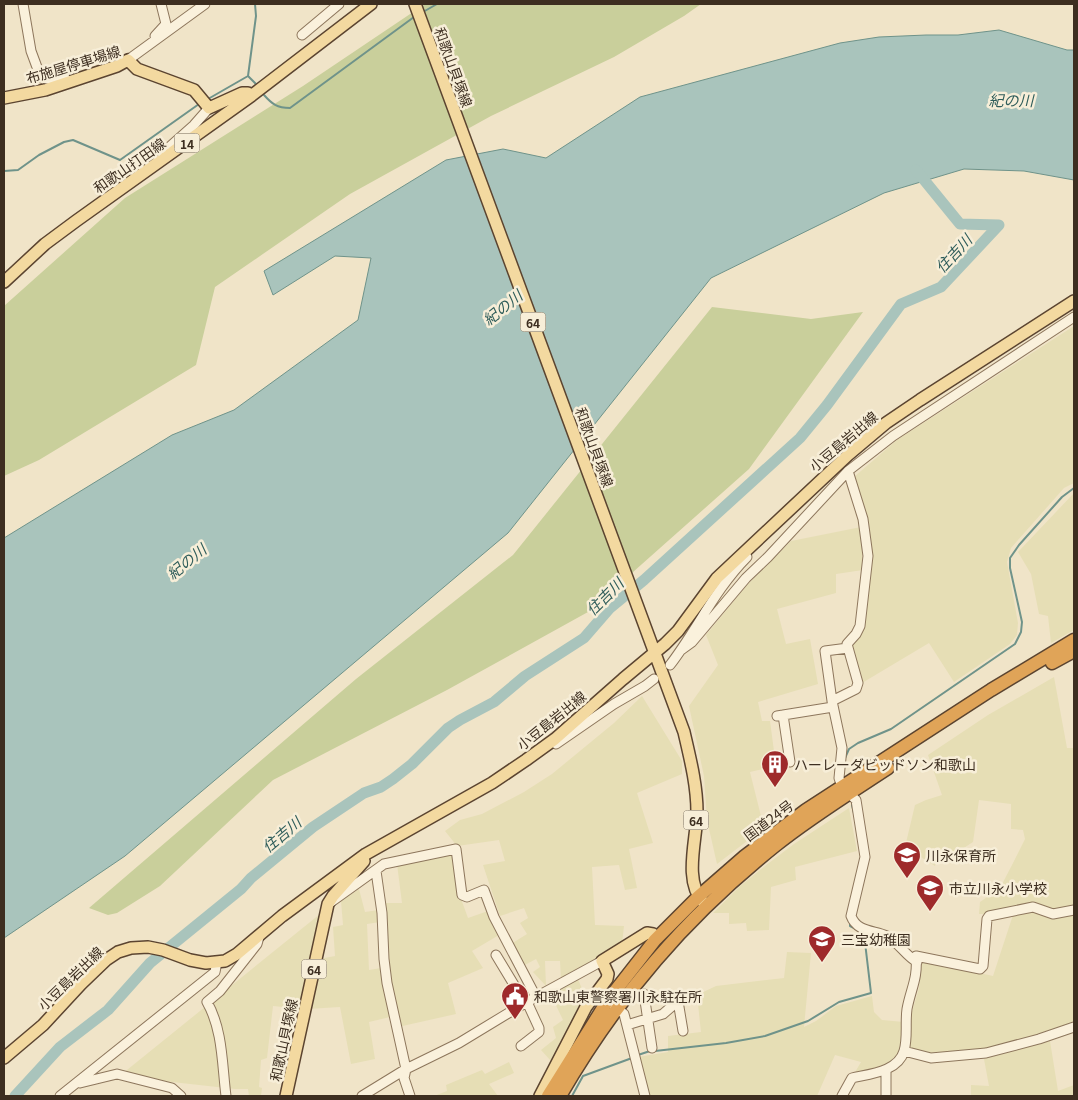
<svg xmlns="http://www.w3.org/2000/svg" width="1078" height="1100" viewBox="0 0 1078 1100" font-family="Georgia,'Noto Sans JP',serif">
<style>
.farmland{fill:#e6deb5}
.green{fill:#c9cf9b}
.water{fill:#a9c4bc;stroke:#6f938a}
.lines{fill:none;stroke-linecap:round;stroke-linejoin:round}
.stream{stroke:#6f938a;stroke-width:2}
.river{stroke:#a9c4bc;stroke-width:11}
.minor-casing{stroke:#8d765c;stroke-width:11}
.major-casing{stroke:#5b4430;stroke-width:14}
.highway-casing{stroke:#5b4430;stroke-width:15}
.minor{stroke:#faf1dc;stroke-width:9}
.major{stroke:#f3d9a0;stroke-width:11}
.highway{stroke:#e0a458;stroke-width:12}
.labels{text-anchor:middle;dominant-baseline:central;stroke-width:5;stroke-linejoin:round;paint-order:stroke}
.shield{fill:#f7eed8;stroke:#756857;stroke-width:1}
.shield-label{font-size:12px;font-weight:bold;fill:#3d2e20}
.street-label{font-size:14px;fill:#3d2e20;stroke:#f7eed8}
.poi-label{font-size:14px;fill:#3d2e20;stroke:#f7eed8;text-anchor:start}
.water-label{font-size:15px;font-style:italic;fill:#2f5d5a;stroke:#f7eed8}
</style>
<rect width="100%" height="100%" fill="#f0e4c8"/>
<path class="farmland" d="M1074,326V483L1064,488L1011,548L1007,562L1018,623L1017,635L1010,644L954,682L929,643L862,683L851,644L863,631L871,556L869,524L854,477L897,440Z
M1074,493V630L1051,643L1048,616L1039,614L1031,574L1018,552Z
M861,527L863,570L836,574V593L777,609L786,644L810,639L818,684L758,702L762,721H770L776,766L750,772L764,828L717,864L707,820L704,776L689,706L718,665L706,635L747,585L791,541Z
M1054,677L1067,748H1074V906L1053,911L1033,903L986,914H979L980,902L1000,888L1012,865L1025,839L1023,830L1011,829V804L979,800L973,842L953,855L939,850L935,866L905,847L915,805L926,800L942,795L928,755L988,715Z
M642,696L682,761V774L637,793L653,843L629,849L637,888L625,890L619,865L592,867L595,925L624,926L622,944L561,979L560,961H545L546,986L533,972L540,967L536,959L523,966L511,944L527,934L520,923L528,918L524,908L500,916L483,865L505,861L499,840L457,846L445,831L460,820L482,814L524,792L552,774L614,723Z
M849,808L857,851L795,867L796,880L771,887L769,930L747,931L746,923L729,924V913H713L739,887L765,866L794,844Z
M454,853L460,896L468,918L488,911L499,935L472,951L483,968L448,983L456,1014L398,1027L387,964L383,903H402L397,864Z
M359,889L365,912L379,910L380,922L367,924L369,970L381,968L390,1017L369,1022L375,1059L351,1064L340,1007L308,1009L319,959L335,956L333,927L343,925L341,901Z
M325,910L302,1009L273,1006L267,1058L261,1060L259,1087L262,1088L261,1096H249L248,1089H235L127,1077L122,1074Z
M1033,912L1052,918L1074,915V1023L985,1050L934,1055L908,1050L911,1015L919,988L922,960L993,976L1013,915Z
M787,952L811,953L804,1027L816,1021L836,1006L872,996L874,1012L882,1020L904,1022L902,1046L897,1057L886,1067L854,1074L861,1062L835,1055L817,1096H648L638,1057L668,1052V1036L701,1032L697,995L716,986L784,978Z
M577,977L586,998L551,1061L541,1050L556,1038L553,1027L563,1020L550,993Z
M1050,1041L1058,1091L1074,1085V1096H971V1085L989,1086L984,1059Z
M509,1062L514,1073L489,1084L498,1096H434L447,1091L446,1085L482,1070L485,1074Z"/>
<path class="green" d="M425,4H701L684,16L614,57L491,116L350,194L215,287L196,365L39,460L4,476V306L125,198L303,86Z
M712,307L811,319L863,312L749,469L588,612L447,690L273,780L160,886L117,913L108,915L89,908L356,679L513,555Z"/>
<path class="water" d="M999,30L1067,50H1074V180L1024,171L964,169L884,193L711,278L508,533L125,856L4,938V538L172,435L234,410L358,320L371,258L335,256L273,295L264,271L446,160L503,149L546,158L640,97L840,43L879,37L926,35H958Z"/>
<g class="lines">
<path class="stream" d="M255,4L256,16L248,76L257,85
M423,12L437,4
M264,95C272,104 277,108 290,108L414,17
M208,99L248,76
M4,171L18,170L39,155L64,142L73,140L120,160L199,104
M845,758L849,749L858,743L891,729L1015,644L1021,632L1022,622L1010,568V558L1019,545L1062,497L1074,488
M852,805L854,813
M850,922V926L856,929
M655,1051L726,1043L765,1036L808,1021L839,1002L871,993L864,934L860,932
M638,1055L650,1051
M572,1096L583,1076L632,1058"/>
<path class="river" d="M15,1096L60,1047L108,1010L150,963L241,889L251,878L313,827L364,793L381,787L393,779L412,764L448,728L460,720L494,702L525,676L584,638L610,608L644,580L800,438L827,405L901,304L941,287L999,225L960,224L916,170"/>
<g class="minor-casing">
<path id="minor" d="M23,4L31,51L41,78L53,80L66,79L67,81
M302,35L339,4
M155,36L166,24L161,4
M128,60L205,4
M163,158L167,149L194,125L209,108
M848,471L863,519L868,556L860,626L856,634L847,644L858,683L856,689L832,701L842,748L839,778L842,787L856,800L865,857L851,916C857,932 873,930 887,936C898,942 906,956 917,962
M681,650L692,642L746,578L768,557L848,471L893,436L1074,317
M670,665C697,630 715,589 747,557
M832,701L825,651L848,648
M783,715L790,762
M777,716L833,707
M556,744L614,704L645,686L654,679
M376,871L382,913L384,959L387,983L406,1069L404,1078L410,1096
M331,902L384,864L456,849L462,895L467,897L484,890L494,917L536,997
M496,955L525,1003
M598,992L624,1014L645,1096
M644,994L652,1048
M627,1025L663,1014L678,1001L683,1031
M521,1046L539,1032V1028L527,1002
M904,1051L931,1058L986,1053L1039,1039L1074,1027
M80,1083L117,1074L172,1088L181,1096
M60,1096L215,972L217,962
M226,1096C222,1065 223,1030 207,1002L220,991L257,944L259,937
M362,1096L406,1069L459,1043L525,1003L602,961
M842,1096L852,1078C869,1074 898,1072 904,1051C908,1038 905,1023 907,1009C911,988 918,979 916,956L980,969L983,966L987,919L989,916L1033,907L1053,914L1074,910
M886,1096V1070"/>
</g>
<g class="major-casing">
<path id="major" d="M415,4L684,732C690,758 697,785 697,812C697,839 683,880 703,902
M4,98L45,90L117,66L128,60L137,69L194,90L209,108L242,93H248L251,96
M4,282L45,244L76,221L251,96L371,4
M4,1058L43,1025L81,984L106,960L118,952L131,948L148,947L163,950L190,960L206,963L225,961L237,954L282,916L366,854L492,783L526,760L555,739L623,679L665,644L678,631L717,578L848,455L886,423L920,400L1074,301
M286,1096L328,904L333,896L364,861
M540,1096L586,1007L607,979L608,974L602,961L647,933L653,934L657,938"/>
</g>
<g class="highway-casing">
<path id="highway" d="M1052,663L1074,651
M548,1096L608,1000L655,940L698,897L745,856L806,810L991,690L1074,640
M560,1096C618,996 686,917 776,845C811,817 850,793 888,768"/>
</g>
<use href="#minor" class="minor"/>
<use href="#major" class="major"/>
<use href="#highway" class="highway"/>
</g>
<defs>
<g id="building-pin" transform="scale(1.4375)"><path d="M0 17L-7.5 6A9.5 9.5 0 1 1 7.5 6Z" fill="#9e2a2b" stroke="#f7eed8"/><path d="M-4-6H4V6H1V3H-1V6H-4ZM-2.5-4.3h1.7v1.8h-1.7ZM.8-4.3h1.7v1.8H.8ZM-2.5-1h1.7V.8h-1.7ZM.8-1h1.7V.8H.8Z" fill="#fff"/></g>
<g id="school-pin" transform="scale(1.4375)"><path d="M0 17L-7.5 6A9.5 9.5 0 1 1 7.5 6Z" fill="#9e2a2b" stroke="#f7eed8"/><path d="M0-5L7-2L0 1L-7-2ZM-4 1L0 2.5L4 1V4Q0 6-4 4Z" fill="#fff"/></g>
<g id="civic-pin" transform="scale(1.4375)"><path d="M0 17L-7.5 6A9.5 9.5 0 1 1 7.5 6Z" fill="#9e2a2b" stroke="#f7eed8"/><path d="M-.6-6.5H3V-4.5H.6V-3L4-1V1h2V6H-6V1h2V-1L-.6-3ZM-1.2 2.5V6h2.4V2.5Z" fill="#fff"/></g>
</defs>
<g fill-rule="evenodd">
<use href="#building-pin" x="775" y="764"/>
<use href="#school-pin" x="907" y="855"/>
<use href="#school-pin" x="930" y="888"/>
<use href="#school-pin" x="822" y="939"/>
<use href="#civic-pin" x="515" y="996"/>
</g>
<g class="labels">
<g class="shield">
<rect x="174.5" y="133.5" width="25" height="19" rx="4"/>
<rect x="520.5" y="312.5" width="25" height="19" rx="4"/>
<rect x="683.5" y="810.5" width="25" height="19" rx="4"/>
<rect x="301.5" y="959.5" width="25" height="19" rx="4"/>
</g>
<g class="shield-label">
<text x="187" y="143">14</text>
<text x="533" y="322">64</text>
<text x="696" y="820">64</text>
<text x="314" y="969">64</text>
</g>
<g class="street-label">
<text transform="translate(73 64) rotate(-17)">布施屋停車場線</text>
<text transform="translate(454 67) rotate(70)">和歌山貝塚線</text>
<text transform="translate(129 165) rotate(-35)">和歌山打田線</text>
<text transform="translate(843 441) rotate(-40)">小豆島岩出線</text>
<text transform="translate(595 447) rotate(70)">和歌山貝塚線</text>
<text transform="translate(551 720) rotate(-39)">小豆島岩出線</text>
<text transform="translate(768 820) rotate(-37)">国道24号</text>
<text transform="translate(70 978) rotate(-44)">小豆島岩出線</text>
<text transform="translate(283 1040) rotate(-78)">和歌山貝塚線</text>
</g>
<g class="poi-label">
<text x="794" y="764">ハーレーダビッドソン和歌山</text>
<text x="926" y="855">川永保育所</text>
<text x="949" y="888">市立川永小学校</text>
<text x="841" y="939">三宝幼稚園</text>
<text x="534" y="996">和歌山東警察署川永駐在所</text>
</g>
<g class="water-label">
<text x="1011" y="99">紀の川</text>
<text transform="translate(953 253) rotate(-47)">住吉川</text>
<text transform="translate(502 307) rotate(-39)">紀の川</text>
<text transform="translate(186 561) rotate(-39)">紀の川</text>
<text transform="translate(604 596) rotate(-45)">住吉川</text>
<text transform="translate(281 834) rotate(-40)">住吉川</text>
</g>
</g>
<rect width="1078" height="1100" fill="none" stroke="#3d2e20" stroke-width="10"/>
</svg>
